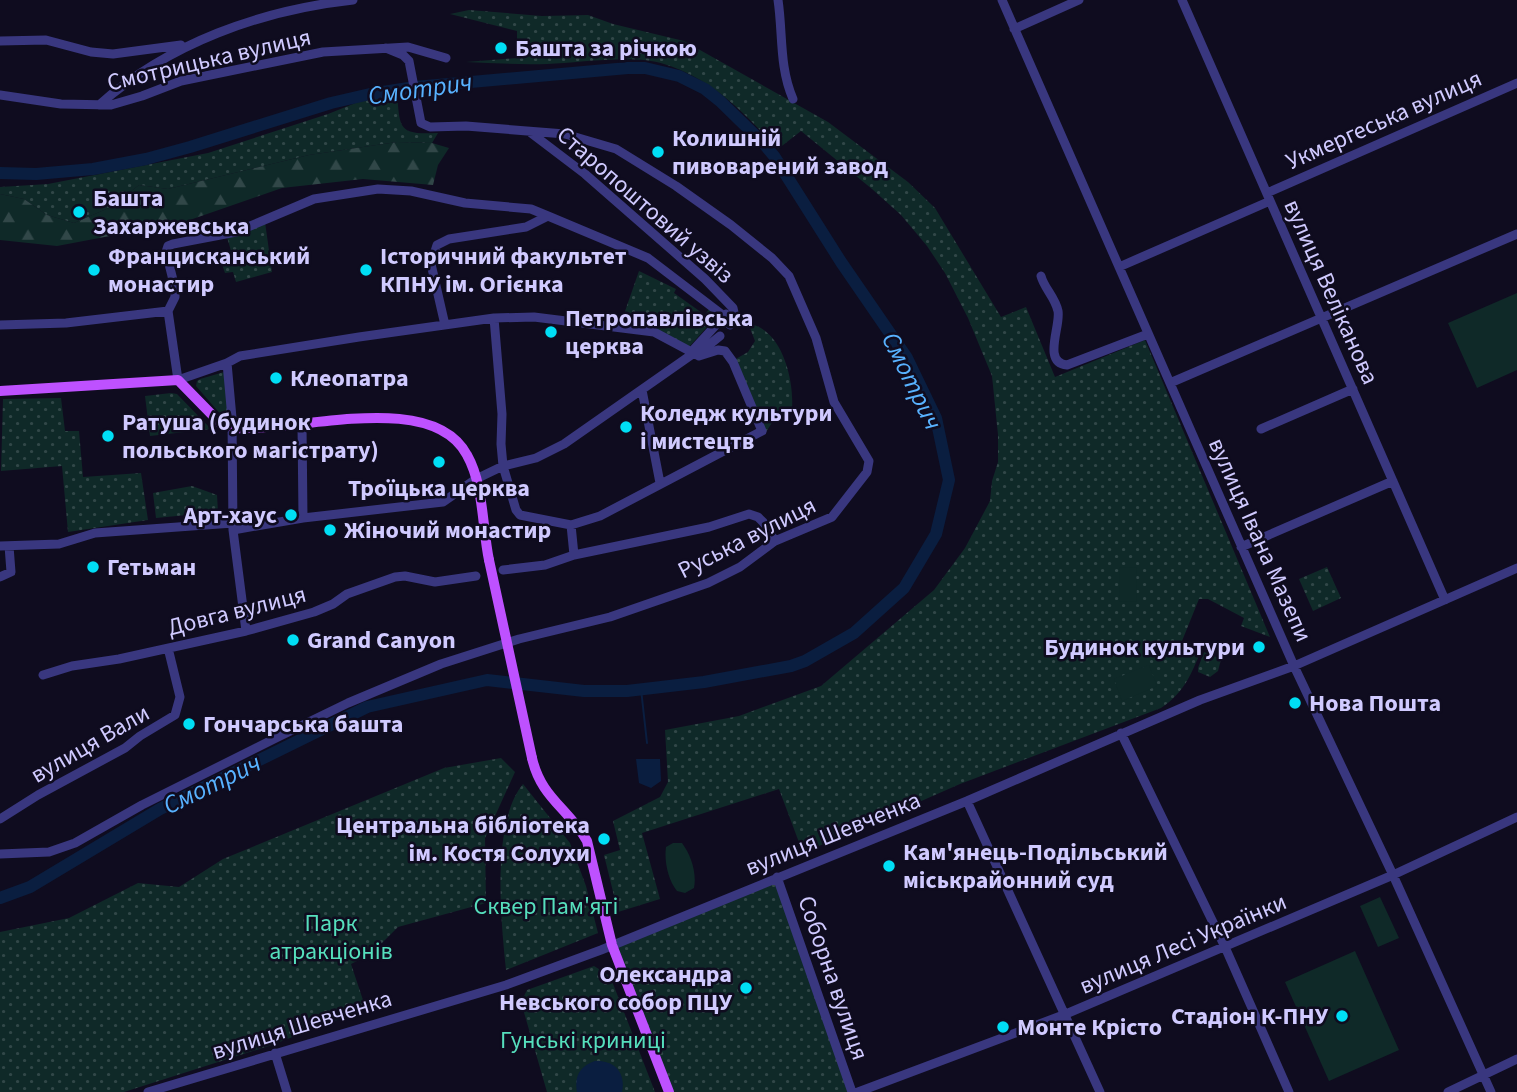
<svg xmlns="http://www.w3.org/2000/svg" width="1517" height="1092" viewBox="0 0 1517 1092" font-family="'Source Sans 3',sans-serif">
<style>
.grass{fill:url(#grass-dots)}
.forest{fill:url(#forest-firs)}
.garden{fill:#0f2928}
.water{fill:#0a1e40}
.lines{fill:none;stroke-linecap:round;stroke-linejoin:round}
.stream{stroke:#0a1e40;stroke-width:2}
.river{stroke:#0a1e40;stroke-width:12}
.minor{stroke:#39377f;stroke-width:9}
.major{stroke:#be51ff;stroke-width:10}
.major-bridge{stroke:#be51ff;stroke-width:10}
.poi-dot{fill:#00def5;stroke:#0f0c1f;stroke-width:2.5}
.labels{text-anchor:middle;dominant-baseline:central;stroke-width:5;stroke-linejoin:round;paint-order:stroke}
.poi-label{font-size:24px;font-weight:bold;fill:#d0caff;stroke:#0f0c1f;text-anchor:start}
.street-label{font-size:24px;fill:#d0caff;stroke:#0f0c1f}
.park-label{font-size:24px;fill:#56dfbd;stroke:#0f0c1f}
.water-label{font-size:26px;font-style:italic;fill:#58b2ff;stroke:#0f0c1f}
</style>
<defs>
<pattern id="grass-dots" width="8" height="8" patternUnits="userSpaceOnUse" patternTransform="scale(1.75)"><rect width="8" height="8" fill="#0f2928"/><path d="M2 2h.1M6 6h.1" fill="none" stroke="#314748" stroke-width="1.8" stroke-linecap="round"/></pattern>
<pattern id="forest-firs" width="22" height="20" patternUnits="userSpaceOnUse" patternTransform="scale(1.75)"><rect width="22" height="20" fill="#0f2928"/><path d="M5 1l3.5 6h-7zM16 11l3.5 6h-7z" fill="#314748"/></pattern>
</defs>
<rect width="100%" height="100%" fill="#0f0c1f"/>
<path class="grass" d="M469,10L542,16L588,15L613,24L684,41L828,122L908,182L935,208L1001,317L1026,307L1055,377L1145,340L1270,637L1241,626L1244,618L1208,599H1199L1182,641L1202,649C1191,674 1185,692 1161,708L960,784L803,853L779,789L642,833L660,899L618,912L604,855L620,850L613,821L660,797L668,782L665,730L739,716L821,686L934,590L965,548L990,501L992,481L998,462V435L992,376L968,318L945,273L927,246L901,215L872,189L801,131L778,149C744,113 713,79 664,64C634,54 579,63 547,64C520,65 493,63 466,62L517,58V31L450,14Z
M397,93C400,129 398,135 438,133L432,143L397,142L309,155L168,189L139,185L111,207L74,223L47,215L24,199L0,194V187L48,184L208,153L328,114L368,98Z
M265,222L272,272L236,282L233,272L225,273L219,255L231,251L227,237Z
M639,271L676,289L674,293L705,315L709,309L717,316L688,348L680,349L642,320L623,317Z
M754,325C783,334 794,381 792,408L777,415L766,432L734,360L748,352L755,341L750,328Z
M224,372L230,414L223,417L196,386L197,381L200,379Z
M171,393L177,394L211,429L150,436L145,396Z
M61,398L65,431H79L83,477L141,473L148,520L68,532L62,466L1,471L3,399Z
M192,486L217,495L218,512L156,518L153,493Z
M1327,567L1341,598L1313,611L1299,579Z
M1204,652L1221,659L1218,671L1210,677L1198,672V668Z
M501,758L515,772L485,838L486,903L398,927L371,954L351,964L366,1009L269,1046L124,1092H0V932L69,918L138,883L179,887L223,859L444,768Z
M523,784L570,843L586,886L598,933L506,970C501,921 491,823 523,784Z
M777,877L852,1092H669L612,945Z
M594,966L610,976L655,1092H547L521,1002L527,990Z"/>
<path class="forest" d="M397,142L432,143L449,148L438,165L433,185L363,179L282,188L184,222L57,246L0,240V194L24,199L47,215L74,223L111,207L139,185L168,189L309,155Z"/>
<path class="garden" d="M1517,293V370L1477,388L1448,323Z
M1136,567L1137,601L1120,602L1119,568Z
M1149,665L1157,686L1122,701L1114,679Z
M673,843H682C691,855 697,873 694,888L685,893L677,891C668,880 664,861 666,847Z
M1380,897L1399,938L1378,947L1360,906Z
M1355,951L1399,1050L1329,1081L1285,982Z"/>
<path class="water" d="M636,759H660L661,781L651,788L639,783Z
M595,1061C615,1060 626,1073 622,1092H577C574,1076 580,1066 595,1061Z"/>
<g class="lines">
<path class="stream" d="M641,689L647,743"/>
<path class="river" d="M0,173L36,174L93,169L146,159L190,147L331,103L370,94L415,87L628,68H645L679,76L705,89L720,101L764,144L774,156L841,262L907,358L936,418L949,480L936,534L904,588L854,633L805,661L791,666L704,682L627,691H584L487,680L367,707L160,809L30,887L0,898"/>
<path class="minor" d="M778,0C783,33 779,67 793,99
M1002,0L1294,666L1393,875L1491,1092
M1182,0L1445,600
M1014,29L1079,0
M0,41L46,40L91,52L113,54L181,45
M0,95L61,104L111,105L142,96L181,81L323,52L408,47L446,58
M99,105C169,43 261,10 353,0
M531,133L585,174L705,279L733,308
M1267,193L1517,83
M1119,267L1270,201
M1041,276C1044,288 1055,297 1058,311C1061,326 1042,363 1067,365L1148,334
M494,318L502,414L501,444L503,466L516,510L520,515L571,525L600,516L762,431L733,362L725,351L718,350L699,356L654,332L534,317L494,318L359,337L240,356L227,363L178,380L168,311L175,297V288L166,252L168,246L173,244L236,232L314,199L378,189L411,191L465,203L531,209L548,216L648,258L724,316
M0,325L66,323L168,311
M445,325L431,264L437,245L449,239L526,227L548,216
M730,325L735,317L733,308
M694,353V349L726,314
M227,363L232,418L233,530L246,631
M1170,383L1517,234
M642,390L660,483
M302,424L303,518
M1261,429L1353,389
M571,525L574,555L709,527L749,514L758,517L763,522L775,541
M233,530L303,518L443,502L476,479L503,466L536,458L564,444L694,353H699L720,336
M0,546L59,544L95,533L233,523
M1241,547L1393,481
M503,570L545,565L574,555
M0,577L11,572L9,546
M43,675L72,666L119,659L246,631L314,612L333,604L347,594L395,577L405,576L435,582L476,576
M1121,733L1225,947L1289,1092
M967,801L1100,1092
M0,819L38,795L125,748L140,736L175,715L180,697L168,648
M0,854L49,852L75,843L142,805L278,737L348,703L441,664L519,639L610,617L708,583L740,567L775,541L832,517L867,472L869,461L834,402L816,338L789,276L772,258L731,225L676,186L616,149L565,134L466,126L430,127L421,123L409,61L403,55L386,48
M777,877L852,1092
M275,1053L287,1092
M148,1092L506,985L601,950L967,801L1200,700L1294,666L1517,568
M858,1092L1066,1014L1393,875L1517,817
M1448,1092L1517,1059"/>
<path class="major" d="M0,391L178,380L221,424L237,428C298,432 432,389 467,455C484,485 482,527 489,560
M532,758C541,798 568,808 587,841L612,945L669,1092"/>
<path class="major-bridge" d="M489,560L532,758"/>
</g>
<g class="poi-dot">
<circle cx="501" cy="48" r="7"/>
<circle cx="658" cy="152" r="7"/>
<circle cx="79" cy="212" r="7"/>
<circle cx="94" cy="270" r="7"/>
<circle cx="366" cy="270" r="7"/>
<circle cx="551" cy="332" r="7"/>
<circle cx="276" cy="378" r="7"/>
<circle cx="626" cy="427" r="7"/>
<circle cx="108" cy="436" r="7"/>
<circle cx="439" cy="462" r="7"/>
<circle cx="291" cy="515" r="7"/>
<circle cx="330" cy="530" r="7"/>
<circle cx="93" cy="567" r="7"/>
<circle cx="293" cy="640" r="7"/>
<circle cx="1259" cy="647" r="7"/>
<circle cx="1295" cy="703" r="7"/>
<circle cx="189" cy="724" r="7"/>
<circle cx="604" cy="839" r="7"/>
<circle cx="889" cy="866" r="7"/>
<circle cx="746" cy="988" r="7"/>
<circle cx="1342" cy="1016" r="7"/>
<circle cx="1003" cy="1027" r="7"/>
</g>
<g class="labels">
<g class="poi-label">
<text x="515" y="48">Башта за річкою</text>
<text x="672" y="138">Колишній<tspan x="672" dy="28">пивоварений завод</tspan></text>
<text x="93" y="198">Башта<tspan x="93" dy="28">Захаржевська</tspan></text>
<text x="108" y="256">Францисканський<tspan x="108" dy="28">монастир</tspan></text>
<text x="380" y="256">Історичний факультет<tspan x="380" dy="28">КПНУ ім. Огієнка</tspan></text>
<text x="565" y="318">Петропавлівська<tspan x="565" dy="28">церква</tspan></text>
<text x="290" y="378">Клеопатра</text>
<text x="640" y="413">Коледж культури<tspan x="640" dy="28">і мистецтв</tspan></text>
<text x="122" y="422">Ратуша (будинок<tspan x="122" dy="28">польського магістрату)</tspan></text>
<text x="439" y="488" text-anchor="middle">Троїцька церква</text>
<text x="277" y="515" text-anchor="end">Арт-хаус</text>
<text x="344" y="530">Жіночий монастир</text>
<text x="107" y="567">Гетьман</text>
<text x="307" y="640">Grand Canyon</text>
<text x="1245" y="647" text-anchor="end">Будинок культури</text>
<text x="1309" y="703">Нова Пошта</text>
<text x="203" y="724">Гончарська башта</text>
<text x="590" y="825" text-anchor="end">Центральна бібліотека<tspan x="590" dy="28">ім. Костя Солухи</tspan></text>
<text x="903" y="852">Кам'янець-Подільський<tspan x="903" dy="28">міськрайонний суд</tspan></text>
<text x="732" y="974" text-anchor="end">Олександра<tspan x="732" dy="28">Невського собор ПЦУ</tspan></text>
<text x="1328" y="1016" text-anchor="end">Стадіон К-ПНУ</text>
<text x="1017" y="1027">Монте Крісто</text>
</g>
<g class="street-label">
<text transform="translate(209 60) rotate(-13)">Смотрицька вулиця</text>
<text transform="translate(1384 120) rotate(-24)">Укмергеська вулиця</text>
<text transform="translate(645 205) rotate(41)">Старопоштовий узвіз</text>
<text transform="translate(1331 292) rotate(66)">вулиця Веліканова</text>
<text transform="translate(747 538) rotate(-27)">Руська вулиця</text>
<text transform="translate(1260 540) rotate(66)">вулиця Івана Мазепи</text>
<text transform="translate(237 611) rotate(-14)">Довга вулиця</text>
<text transform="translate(90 744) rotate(-30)">вулиця Вали</text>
<text transform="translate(833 834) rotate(-22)">вулиця Шевченка</text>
<text transform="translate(1183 944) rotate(-23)">вулиця Лесі Українки</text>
<text transform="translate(833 978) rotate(71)">Соборна вулиця</text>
<text transform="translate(302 1025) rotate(-17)">вулиця Шевченка</text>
</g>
<g class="park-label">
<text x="546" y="906">Сквер Пам'яті</text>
<text x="331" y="923">Парк<tspan x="331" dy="28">атракціонів</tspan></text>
<text x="583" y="1040">Гунські криниці</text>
</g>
<g class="water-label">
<text transform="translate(420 89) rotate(-8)">Смотрич</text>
<text transform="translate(912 381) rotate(64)">Смотрич</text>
<text transform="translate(212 784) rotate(-26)">Смотрич</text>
</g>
</g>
</svg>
